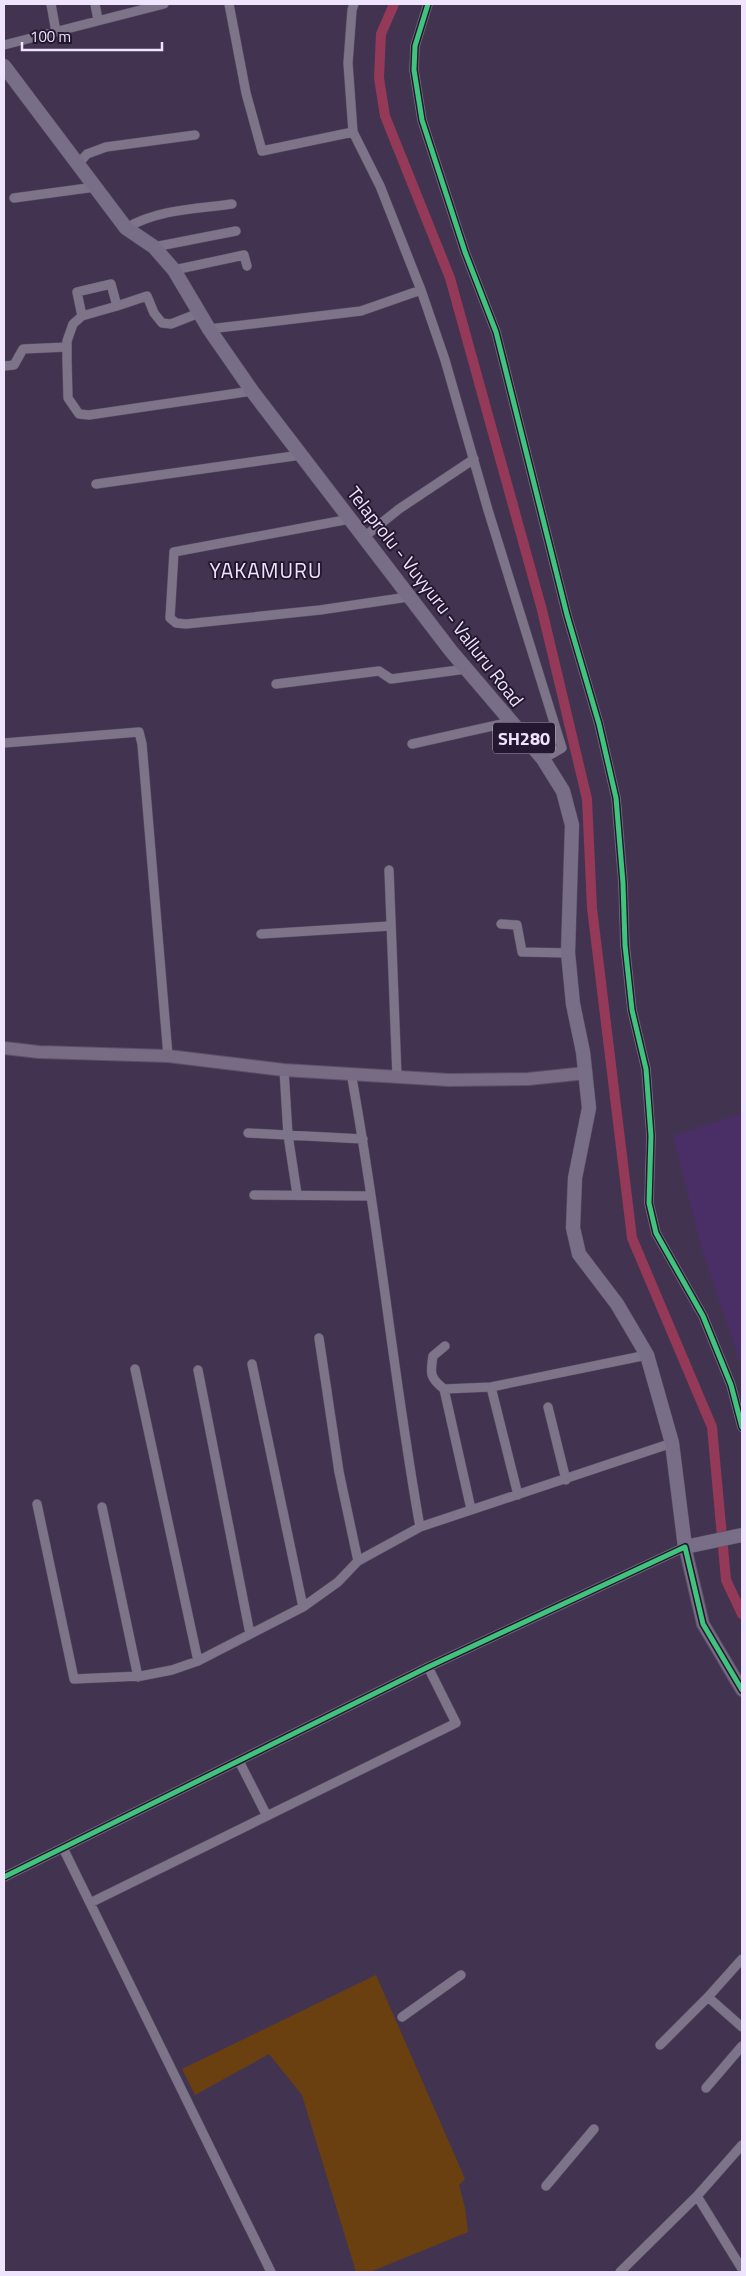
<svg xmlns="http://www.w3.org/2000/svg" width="746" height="2276" viewBox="0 0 746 2276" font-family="'Titillium Web',sans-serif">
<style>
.built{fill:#492f65}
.green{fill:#6b4010}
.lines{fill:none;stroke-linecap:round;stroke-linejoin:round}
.canal{stroke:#943957;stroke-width:10}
.street-casing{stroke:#5c5168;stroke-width:10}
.secondary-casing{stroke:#5c5168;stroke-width:14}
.primary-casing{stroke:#5c5168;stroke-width:15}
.street{stroke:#7e7489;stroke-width:9}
.secondary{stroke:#786b84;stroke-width:12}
.primary{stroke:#796e87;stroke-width:14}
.cycleway-casing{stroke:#23182f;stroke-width:8}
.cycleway{stroke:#40c37c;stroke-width:5}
.labels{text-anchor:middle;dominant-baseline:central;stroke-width:4;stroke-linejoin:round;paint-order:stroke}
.shield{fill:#23182f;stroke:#b2a7bf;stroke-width:1}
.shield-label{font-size:18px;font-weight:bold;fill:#efe4fd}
.street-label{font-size:19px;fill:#efe4fd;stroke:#23182f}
.quarter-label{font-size:21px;letter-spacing:1px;fill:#efe4fd;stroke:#23182f}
</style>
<rect width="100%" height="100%" fill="#423450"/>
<path class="built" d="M742,1113V1368L702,1250L673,1136Z"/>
<path class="green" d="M376,1975L465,2179L459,2185L465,2208L468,2232L370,2272H356L302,2095L269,2054L195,2095L182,2069Z"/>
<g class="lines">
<path class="canal" d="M394,4L381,34L379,78L385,116L450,278L542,610L587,799L592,908L632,1238L712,1427L726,1580L742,1614"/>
<g class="street-casing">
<path id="street" d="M51,4L56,32
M95,4L98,20
M229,4L246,93L262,151L353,132
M354,4L352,10L348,63L353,132L380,186L421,290L445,360L488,510L562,748L543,759
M428,4L415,46L414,70L422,120L465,252L496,332L567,615L599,724L616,798L623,883L625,945L632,1010L646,1069L651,1136L649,1203L656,1233L703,1316L731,1385L742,1427
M4,45L164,4
M79,163L87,154L106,147L195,135
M14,198L95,187
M126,228C159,209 196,209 232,204
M154,247L236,231
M174,270L244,255L247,266
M199,313L171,324L162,323L154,313L147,296L117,306L111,284L77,292L82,316L73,324L67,341V360L68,398L79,414L89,415L252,391
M82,316L117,306
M209,329L361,311L421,290
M4,366L14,365L23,349L67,347
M96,484L301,455
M350,519L174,552L170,618L176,623L186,624L320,610L408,597
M364,537L399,509L474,459
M276,684L379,671L391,679L466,669
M4,743L139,732L142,744L168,1056
M412,744L511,722
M389,870L397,1077
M501,924L517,925L522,952L568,953
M261,934L390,926
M284,1070L288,1135L297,1194
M351,1073C379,1224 393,1376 420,1527
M248,1133L363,1139
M254,1195L370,1196
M319,1338L339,1472L358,1561
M445,1346L433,1356C430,1374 430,1378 444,1389L491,1387L647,1355
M252,1364L303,1607
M135,1369L198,1661
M198,1370L250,1634
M491,1387L518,1495
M444,1389L471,1509
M548,1407L566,1480
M37,1504L74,1679L141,1676L172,1670L198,1661L303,1607L338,1582L358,1561L420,1527L672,1443
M102,1507L138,1677
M239,1761L267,1816
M63,1848L90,1903L456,1723L428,1667
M4,1877L428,1667L685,1547
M90,1903L271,2272
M708,1997L742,2027
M402,2017L461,1975
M660,2045L708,1997L742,1959
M706,2088L742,2046
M546,2186L594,2129
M697,2196L742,2269
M620,2272L697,2196L742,2145"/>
</g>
<g class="secondary-casing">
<path id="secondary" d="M4,1048L39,1052L168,1056L284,1070L449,1080L528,1079L586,1073
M685,1547L703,1624L742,1690"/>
</g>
<g class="primary-casing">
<path id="primary" d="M4,66L126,228L154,247L174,270L209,329L252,391L451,651L543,759L563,791L572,825L568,953L573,1004L583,1052L589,1108L575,1178L573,1228L579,1254L617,1304L647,1355L672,1443L685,1547L742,1535"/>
</g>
<use href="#street" class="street"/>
<use href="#secondary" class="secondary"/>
<use href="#primary" class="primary"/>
<g class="cycleway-casing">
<path id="cycleway" d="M428,4L415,46L414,70L422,120L465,252L496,332L567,615L599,724L616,798L623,883L625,945L632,1010L646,1069L651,1136L649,1203L656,1233L703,1316L731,1385L742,1427
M4,1877L428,1667L685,1547L703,1624L742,1690"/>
</g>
<use href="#cycleway" class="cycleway"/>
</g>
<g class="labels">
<rect class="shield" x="493" y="722.5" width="62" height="31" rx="4"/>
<g class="shield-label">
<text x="524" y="738">SH280</text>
</g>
<g class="street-label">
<text transform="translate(436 596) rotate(52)">Telaprolu - Vuyyuru - Valluru Road</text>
</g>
<g class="quarter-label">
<text x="266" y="570">YAKAMURU</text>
</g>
</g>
<rect width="746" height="2276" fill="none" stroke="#efe4fd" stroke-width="10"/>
<path d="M22 42v8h140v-8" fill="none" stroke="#efe4fd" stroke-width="2.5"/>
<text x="30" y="42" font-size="15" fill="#efe4fd" stroke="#23182f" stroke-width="4" paint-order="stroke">100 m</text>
</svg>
